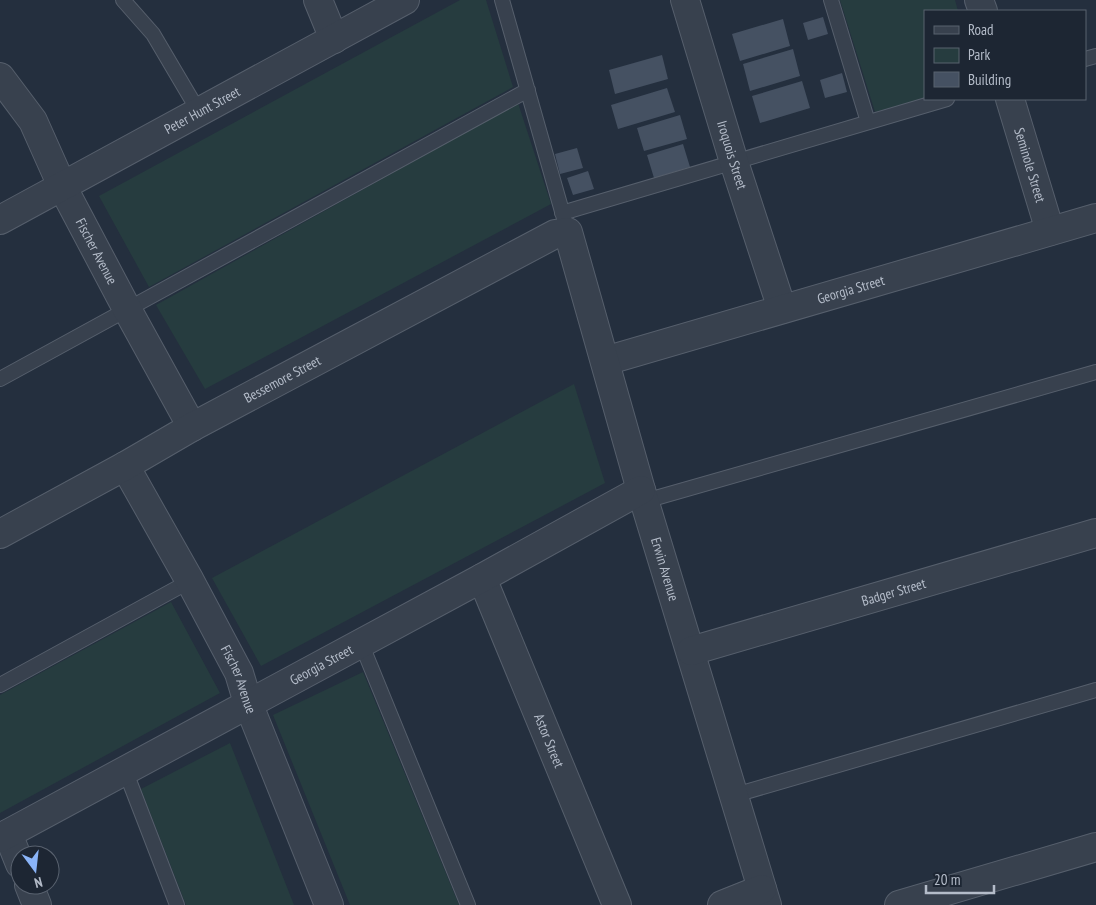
<svg xmlns="http://www.w3.org/2000/svg" width="1096" height="905" viewBox="0 0 1096 905" font-family="'PT Sans Narrow',sans-serif">
<style>
.green{fill:#263c3f}
.building{fill:#455162}
.lines{fill:none;stroke-linecap:round;stroke-linejoin:round}
.lane-casing{stroke:#565f6c;stroke-width:16}
.street-casing{stroke:#565f6c;stroke-width:30}
.lane{stroke:#38414e;stroke-width:14}
.street{stroke:#38414e;stroke-width:28}
.labels{text-anchor:middle;dominant-baseline:central;stroke-width:4.5;stroke-linejoin:round;paint-order:stroke}
.street-label{font-size:14px;fill:#b4bcc9;stroke:#1d2633}
</style>
<rect width="100%" height="100%" fill="#242f3e"/>
<path class="green" d="M460,0H486L513,87L149,287L99,196Z
M840,0H955L958,11H925V98L875,112Z
M518,103L551,204L205,389L156,305Z
M574,384L605,483L261,666L212,578Z
M171,602L220,693L0,813V695Z
M363,672L459,905H350L273,715Z
M230,743L294,905H186L141,789Z"/>
<path class="building" d="M823,17L828,34L808,40L803,23Z
M783,19L790,46L740,61L732,34Z
M793,49L800,76L750,91L743,64Z
M662,55L668,79L615,94L609,70Z
M842,73L847,92L825,98L820,80Z
M802,81L810,108L760,123L752,96Z
M667,88L675,112L618,129L611,105Z
M680,115L687,139L644,151L637,128Z
M683,144L690,167L654,178L647,155Z
M577,148L583,168L560,174L555,154Z
M588,171L594,189L573,195L567,178Z"/>
<g class="lines">
<g class="lane-casing">
<path id="lane" d="M123,0L153,34L199,112
M502,0L565,222
M831,0L868,122
M1085,59L1096,56
M562,213L947,99
M0,379L528,90
M645,501L1096,372
M361,643L468,905
M0,685L190,581
M125,770L177,905
M735,795L1096,690"/>
</g>
<g class="street-casing">
<g id="street">
<path d="M318,0L334,39"/>
<path id="s1" d="M685,0L734,162L782,309"/>
<path d="M979,0L983,11"/>
<path id="s2" d="M0,77L33,121L62,186L127,309L192,427"/>
<path id="s3" d="M1010,99L1050,231"/>
<path id="s4" d="M0,220L405,0"/>
<path id="s5" d="M605,361L1096,218"/>
<path id="s6" d="M125,466L190,581L239,673L248,703L329,905"/>
<path id="s7" d="M0,534L125,466L192,427L555,234L568,232L641,490L767,905"/>
<path id="s8" d="M482,578L617,905"/>
<path id="s9" d="M691,651L1096,533"/>
<path d="M8,834L20,864"/>
<path id="s10" d="M0,838L482,578L641,490"/>
<path d="M29,885L37,905"/>
<path d="M722,905L762,889"/>
<path d="M899,905L1096,847"/>
</g>
</g>
<use href="#lane" class="lane"/>
<use href="#street" class="street"/>
</g>
<g class="labels">
<g class="street-label">
<text stroke="none"><textPath href="#s4" startOffset="230">Peter Hunt Street</textPath></text>
<text stroke="none"><textPath href="#s1" startOffset="162">Iroquois Street</textPath></text>
<text stroke="none"><textPath href="#s3" startOffset="69">Seminole Street</textPath></text>
<text stroke="none"><textPath href="#s2" startOffset="200">Fischer Avenue</textPath></text>
<text stroke="none"><textPath href="#s5" startOffset="256">Georgia Street</textPath></text>
<text stroke="none"><textPath href="#s7" startOffset="322">Bessemore Street</textPath></text>
<text stroke="none"><textPath href="#s7" startOffset="995">Erwin Avenue</textPath></text>
<text stroke="none"><textPath href="#s9" startOffset="211">Badger Street</textPath></text>
<text stroke="none"><textPath href="#s10" startOffset="365">Georgia Street</textPath></text>
<text stroke="none"><textPath href="#s6" startOffset="242">Fischer Avenue</textPath></text>
<text stroke="none"><textPath href="#s8" startOffset="176">Astor Street</textPath></text>
</g>
</g>
<rect x="924" y="10" width="162" height="90" fill="#1d2633" stroke="#59626f"/>
<rect x="934" y="26" width="25" height="8" fill="#38414e" stroke="#59626f"/>
<text x="968" y="35" font-size="15" fill="#b4bcc9">Road</text>
<rect x="934" y="48" width="25" height="15" fill="#263c3f" stroke="#59626f"/>
<text x="968" y="60" font-size="15" fill="#b4bcc9">Park</text>
<rect x="934" y="72" width="25" height="15" fill="#455162" stroke="#59626f"/>
<text x="968" y="85" font-size="15" fill="#b4bcc9">Building</text>
<g transform="translate(35 870) rotate(165)"><circle r="24" fill="#1d2633" stroke="#59626f"/>
<path d="M0-4L9 19L0 12L-9 19Z" fill="#8ab4f8"/>
<text y="-8" font-size="14" font-weight="bold" text-anchor="middle" fill="#b4bcc9">N</text>
</g>
<path d="M926 885v8h68v-8" fill="none" stroke="#b4bcc9" stroke-width="2.5"/>
<text x="934" y="885" font-size="15" fill="#b4bcc9" stroke="#1d2633" stroke-width="4" paint-order="stroke">20 m</text>
</svg>
